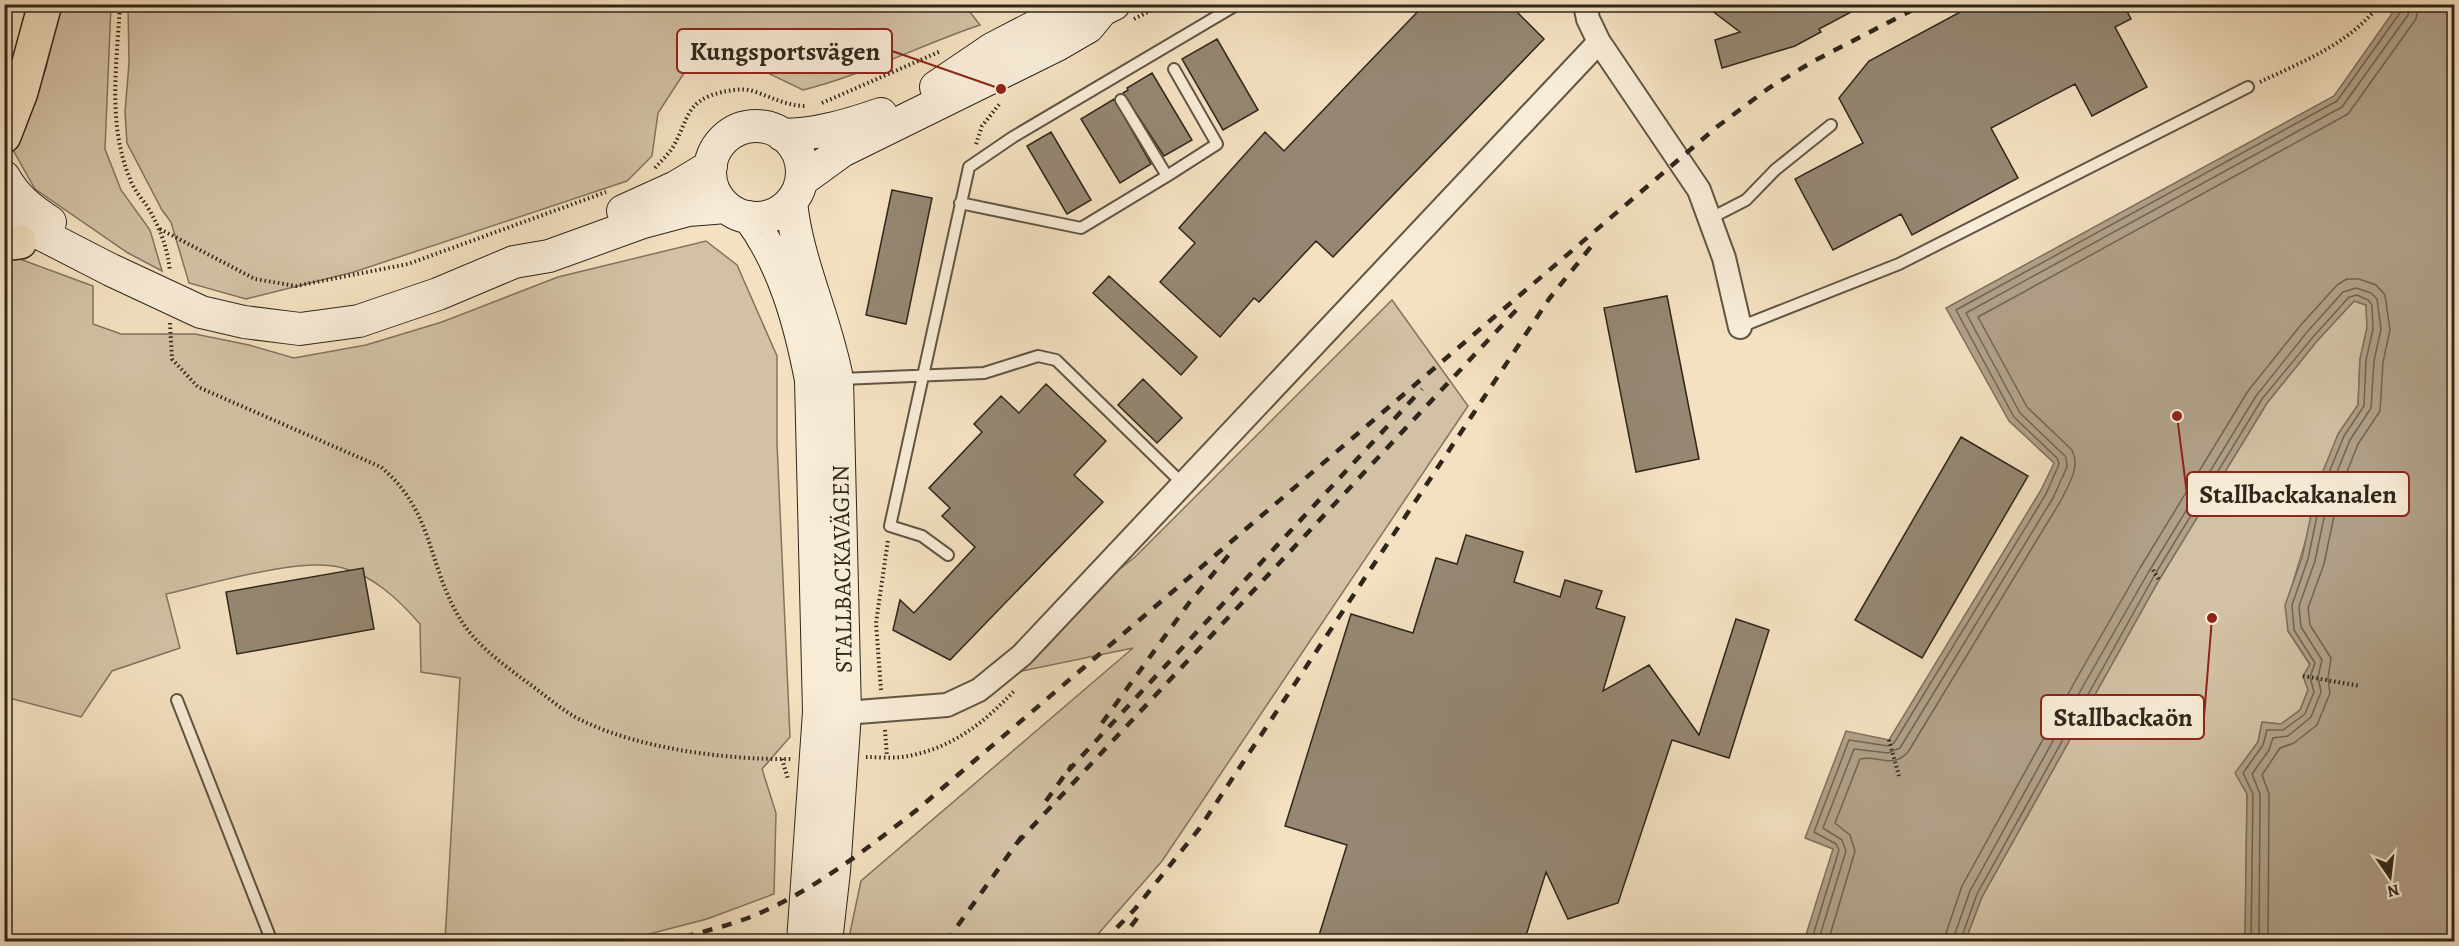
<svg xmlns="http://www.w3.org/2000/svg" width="2459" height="946" viewBox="0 0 2459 946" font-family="Alegreya,serif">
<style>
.green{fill:#d3c1a5;stroke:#817460;stroke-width:1.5}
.water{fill:#b1a189;stroke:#7d705d;stroke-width:1.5}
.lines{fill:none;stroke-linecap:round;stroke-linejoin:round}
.shore{stroke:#706452;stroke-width:1.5}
.building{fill:#958772;stroke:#2f261c;stroke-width:1.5}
.lane-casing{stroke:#605545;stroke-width:14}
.street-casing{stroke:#605545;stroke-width:26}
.secondary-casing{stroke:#2f261c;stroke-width:34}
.highway-casing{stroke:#2f261c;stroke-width:36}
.path{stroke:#2f261c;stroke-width:4;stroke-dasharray:1.5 3;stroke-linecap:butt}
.lane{stroke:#f8ecd7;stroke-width:10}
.street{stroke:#f8ecd7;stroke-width:22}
.secondary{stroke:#f8ecd7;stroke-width:32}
.highway{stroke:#f4e1c1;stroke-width:33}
.rail{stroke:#2f261c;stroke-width:4.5;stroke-dasharray:10 10;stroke-linecap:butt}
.labels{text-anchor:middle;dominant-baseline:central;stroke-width:6;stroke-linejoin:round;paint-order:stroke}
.street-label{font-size:24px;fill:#2f261c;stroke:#f8ecd7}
.leader{fill:none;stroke:#8f2418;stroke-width:2}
.callout-dot{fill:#8f2418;stroke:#f8ecd7;stroke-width:2}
.callout{fill:#f8ecd7;stroke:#8f2418;stroke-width:2}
.callout-label{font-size:26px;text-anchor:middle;font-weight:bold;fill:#2f261c}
</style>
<rect width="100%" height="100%" fill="#f4e1c1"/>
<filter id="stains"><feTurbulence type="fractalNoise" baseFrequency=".00333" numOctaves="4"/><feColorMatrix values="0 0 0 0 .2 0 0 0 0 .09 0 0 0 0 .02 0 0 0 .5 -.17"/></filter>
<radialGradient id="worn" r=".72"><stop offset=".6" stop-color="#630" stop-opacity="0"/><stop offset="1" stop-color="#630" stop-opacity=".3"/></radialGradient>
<path class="green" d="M128,4H448L449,9L584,4H964L980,25C920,45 864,75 803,90L749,64L686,70L658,113L652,156L627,181L354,272L246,299L189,283L171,222L162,210L127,143L125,112L129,63Z
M59,5H111L105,149L121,190L150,230L162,271L128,253L35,189L13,150L46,68Z
M706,241L737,265L777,356V443L790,737L762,769L776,813L774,894L707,919L622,941H445L460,678L421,672L420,624C399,600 374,576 343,568C302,556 210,584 166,594L180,648L112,671L81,717L5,697L4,260L17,258L93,286V324L121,334H195L249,345L294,358L366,345L442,322L558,277Z
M1392,300L1468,406L1162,861L1092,941L848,942L861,881L1133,648L978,680L1135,557Z
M2354,301L2366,305L2367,328L2360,359L2358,405L2338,434L2286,605L2288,631L2310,665L2308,690L2300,710L2281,724L2262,722L2258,742L2236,773L2247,794L2245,941L1965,942L1982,897L2159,580L2267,403L2317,341Z"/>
<path class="water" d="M2398,5H2454V941H2245L2247,794L2235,773L2258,742L2262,722L2281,724L2300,710L2308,690L2303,676L2310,664L2288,631L2285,605L2302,558L2317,486L2338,434L2358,405L2360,359L2367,328L2366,305L2354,301L2317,341L2267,403L2159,580L1982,897L1965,941H1804L1833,849L1805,838L1846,731L1889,740L2041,490L2054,463L2009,421L1946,308L2334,96Z"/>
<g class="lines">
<path class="shore" d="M1811,942L1839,850L1836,844L1814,832L1849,740L1888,746L1894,743L2046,494L2059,464L2057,458L2014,417L1956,310L2337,101L2402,10L2403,4
M1818,942L1846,851L1842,840L1823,828L1854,749L1888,753L1900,748L2053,498L2067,467L2066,457L2020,413L1966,313L2342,107L2408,15L2410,4
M1828,942L1855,851L1850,835L1835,823L1860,759C1877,754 1892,770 1908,752L2060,502C2068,486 2081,467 2072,450L2027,407L1978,317L2348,114L2416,19L2419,4
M1943,942L1962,886L2078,676L2140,568L2248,391L2300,326L2337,285L2347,279H2359L2376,285L2385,295L2390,330L2383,362L2380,411L2358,444L2339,492L2324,564L2308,608L2310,625L2331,658L2328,678L2330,693L2317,725L2294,743L2280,748L2262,775L2269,794L2268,942
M1952,942L1970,891L2086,681L2148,573L2256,396L2307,332L2343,292L2356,288L2371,293L2377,299L2381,329L2374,361L2371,408L2350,440L2330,489L2315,561L2299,606L2301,627L2322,660L2318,677L2321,692L2311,717L2288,736L2273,738L2269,750L2252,774L2260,794L2259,942
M1960,942L1977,894L2154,576L2262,399L2313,337L2349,297L2357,295L2368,300L2372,305L2373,329L2366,360L2364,406L2344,436L2323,487L2308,559L2292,605L2294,630L2315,663L2310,677L2314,692L2305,714L2283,730H2267L2263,745L2243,773L2253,794L2251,942"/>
</g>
<path class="building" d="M1425,4H1509L1544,39L1333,257L1316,241L1259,302L1254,298L1220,337L1160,282L1195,243L1179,228L1265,132L1284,151Z
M1703,4H1866L1819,29L1821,32L1795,46L1722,68L1715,40L1740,32Z
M1975,4H2123L2131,19L2115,27L2147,87L2092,116L2075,84L1991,128L2018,178L1912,235L1901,214L1833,250L1795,179L1863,143L1839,98L1869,61Z
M1217,39L1258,110L1223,130L1182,59Z
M1152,73L1192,140L1164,156L1123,93L1128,90L1127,88Z
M1114,99L1151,164L1120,183L1081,119Z
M1051,132L1091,200L1067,214L1027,146Z
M892,190L932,198L906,324L866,315Z
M1109,276L1197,357L1181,375L1093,293Z
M1667,296L1699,459L1636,472L1604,308Z
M1143,379L1182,418L1157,443L1118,405Z
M1046,384L1106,441L1074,475L1103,502L950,660L893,630L900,600L914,613L975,547L942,516L950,508L929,488L982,432L974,424L1001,396L1019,413Z
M1961,437L2028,476L1922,658L1855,620Z
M1466,535L1523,552L1514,582L1560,597L1565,580L1602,591L1596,608L1625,617L1603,691L1649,665L1699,735L1736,619L1769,630L1729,758L1672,740L1618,903L1568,919L1546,872L1524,942H1317L1347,845L1285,826L1351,614L1413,633L1436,558L1457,564Z
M363,568L374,629L237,654L226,592Z"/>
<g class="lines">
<g class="lane-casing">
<path id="lane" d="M1167,176L1217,144L1174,69
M960,203L1081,228L1167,176L1121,100
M1711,218L1746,200L1775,170L1831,125
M1740,327L1899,264L2248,87
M841,379L984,373L1038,356L1056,360L1183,484
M948,555L922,536L890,526L969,167L1013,137L1238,4
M177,700L272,942"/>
</g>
<g class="street-casing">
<path id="street" d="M1585,4L1588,19L1599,42L1699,190L1724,258L1740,327
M845,713L947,705L979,690L1022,655L1599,42"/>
</g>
<g class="secondary-casing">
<path id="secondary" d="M936,87L992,49L1046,21L1079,6L1102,10
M710 172a46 46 0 1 1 92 0a46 46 0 1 1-92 0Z
M782,135C816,135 849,125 881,114
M4,177C16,198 30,209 50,222
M802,180L842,151L1057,45L1088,27L1102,10L1114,4
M791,202C797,262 826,319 837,379L845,713L834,871L826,942
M623,211L676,187L711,166
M4,215L111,270L201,312L244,322L300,329L359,321L438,294L514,262L549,256L643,222L688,210L726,207
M749,217C784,264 800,323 811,380L819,712L803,942"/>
</g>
<g class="highway-casing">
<path id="highway" d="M4,136L21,92L45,4
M4,244L20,242"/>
</g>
<path class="path" d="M120,4C117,62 107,124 130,179C133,188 141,198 147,206C160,228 167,246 170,271
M1134,19L1164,4
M2260,82C2304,61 2349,44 2380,4
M822,103L941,51
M976,144L982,126L1001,102
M655,168C661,161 668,155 673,147C689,119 685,101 722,92C732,90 743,88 753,91C771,97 787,106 806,106
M160,229L255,279L296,286L408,264L606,192
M170,323L172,359L198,387L381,467C434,512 427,563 459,617C474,643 500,662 524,680C543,693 563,712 583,721C641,749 728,760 792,759
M2153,570L2159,580
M2303,676L2360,686
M881,690L876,623L888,540
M885,730L887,757
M1889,740L1899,776
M866,757C879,757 895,759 908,756C952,748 984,723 1014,691
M782,759L788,779"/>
<use href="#lane" class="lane"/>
<use href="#street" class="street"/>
<use href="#secondary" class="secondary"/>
<use href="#highway" class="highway"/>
<path class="rail" d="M1102,723L1189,603L1232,551
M1068,771L1422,389
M1046,801L1072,765
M1017,843L1522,304
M664,942C693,934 721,928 748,918C811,893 865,850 918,809L1718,126L1769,88L1812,62L1924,4
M946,942L1022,836
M1103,942L1135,909L1199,829L1549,299L1594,243
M1119,942L1141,913"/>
</g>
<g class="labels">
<g class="street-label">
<text transform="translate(842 569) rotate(-91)">STALLBACKAVÄGEN</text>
</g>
</g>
<path class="leader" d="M1001 89L892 51M2177 416L2187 494M2212 618L2204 717"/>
<g class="callout-dot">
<circle cx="1001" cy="89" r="6"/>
<circle cx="2177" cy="416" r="6"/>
<circle cx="2212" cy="618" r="6"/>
</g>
<g class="callout">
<rect x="677" y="29" width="215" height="44" rx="6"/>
<rect x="2187" y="472" width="222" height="44" rx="6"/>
<rect x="2041" y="695" width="163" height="44" rx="6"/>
</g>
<g class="callout-label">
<text x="785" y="60">Kungsportsvägen</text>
<text x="2298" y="503">Stallbackakanalen</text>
<text x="2123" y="726">Stallbackaön</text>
</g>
<rect width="2459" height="946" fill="none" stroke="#f4e1c1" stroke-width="24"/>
<rect x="6" y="6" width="2447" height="934" fill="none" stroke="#2f261c" stroke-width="3"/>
<rect x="12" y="12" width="2435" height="922" fill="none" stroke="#2f261c" stroke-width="1.5"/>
<g transform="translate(2390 877) rotate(166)" stroke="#f8ecd7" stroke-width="4.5" paint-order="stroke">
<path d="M0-4.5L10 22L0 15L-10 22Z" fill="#2f261c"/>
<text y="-9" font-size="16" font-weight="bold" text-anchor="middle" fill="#2f261c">N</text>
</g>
<rect width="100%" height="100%" filter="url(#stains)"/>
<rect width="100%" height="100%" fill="url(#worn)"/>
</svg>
